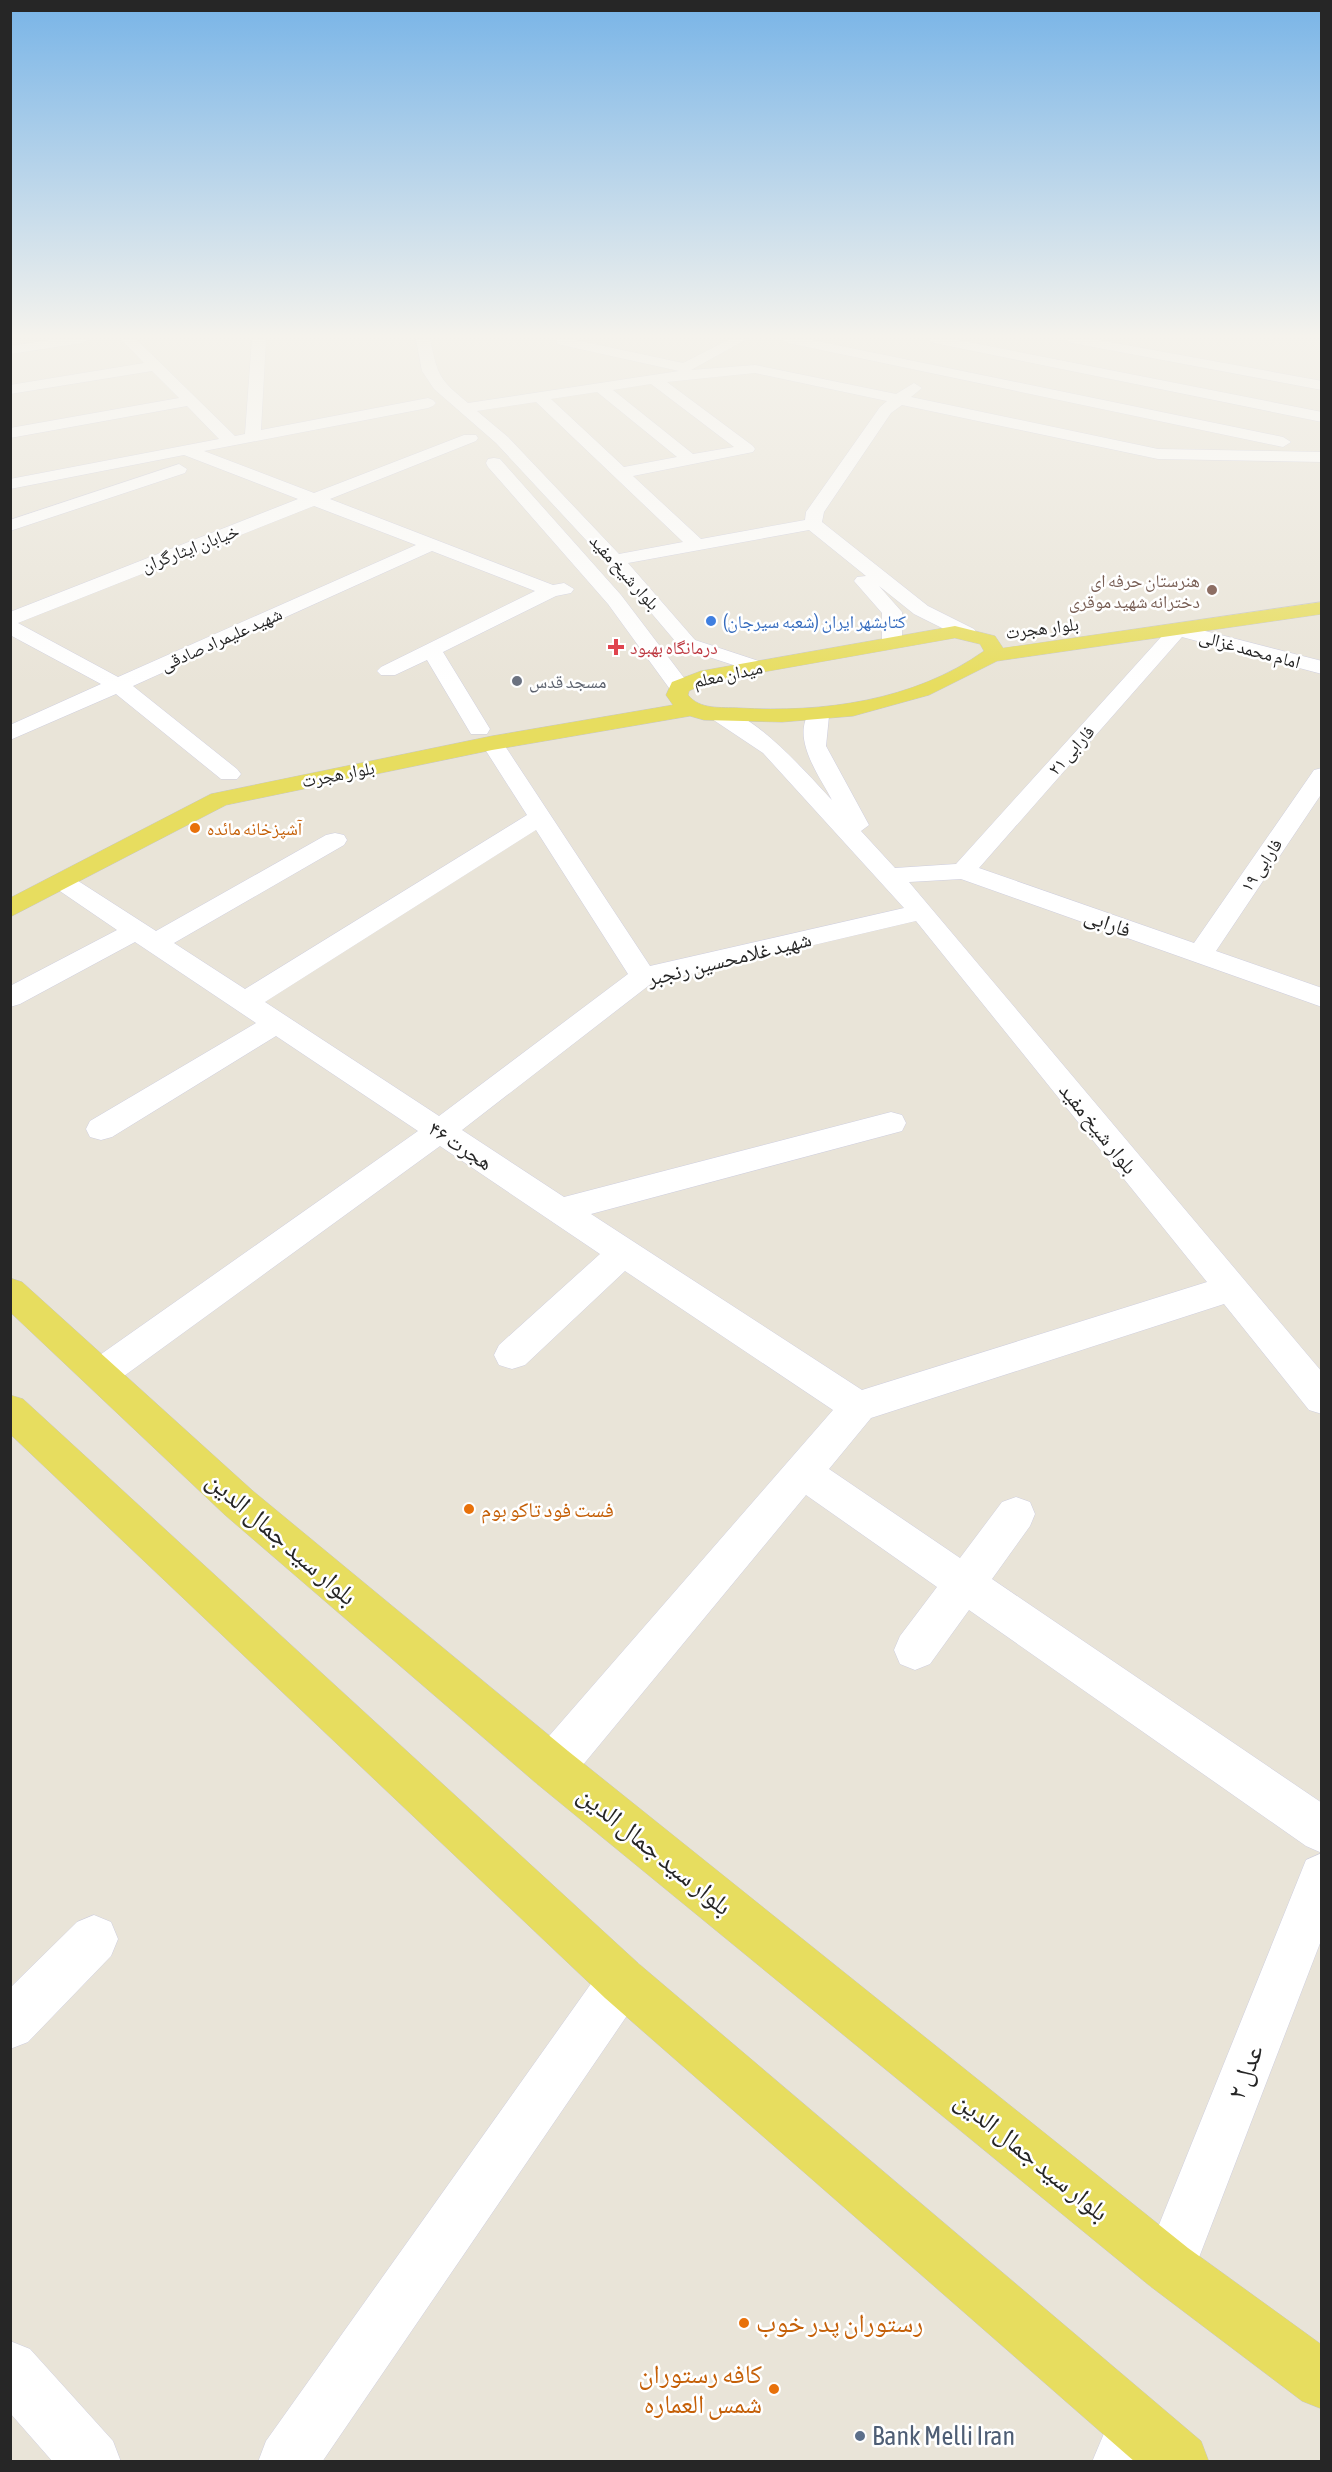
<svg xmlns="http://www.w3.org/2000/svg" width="1332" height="2472" viewBox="0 0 1332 2472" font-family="'Asap Condensed','Noto Naskh Arabic',sans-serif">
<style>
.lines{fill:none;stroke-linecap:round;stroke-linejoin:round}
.minor-casing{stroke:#cecedf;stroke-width:1}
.major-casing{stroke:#c7c7c7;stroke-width:1}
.minor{fill:#fff;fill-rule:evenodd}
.major{fill:#e7dd5f;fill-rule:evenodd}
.education-dot{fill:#8d6e63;stroke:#fff;stroke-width:2}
.shop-dot{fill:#3f7fe0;stroke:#fff;stroke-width:2}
.health-dot{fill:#e0444e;stroke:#fff;stroke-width:2}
.worship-dot{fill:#6b7280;stroke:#fff;stroke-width:2}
.food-dot{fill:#e8710a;stroke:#fff;stroke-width:2}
.service-dot{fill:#5c6f8a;stroke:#fff;stroke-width:2}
.labels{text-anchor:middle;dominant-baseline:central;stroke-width:5;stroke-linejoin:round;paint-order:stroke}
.far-street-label{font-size:18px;fill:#262626;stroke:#fff}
.far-education-label{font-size:18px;fill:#785e54;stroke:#fff;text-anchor:end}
.far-shop-label{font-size:18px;fill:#366cbe;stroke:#fff;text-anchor:start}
.far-health-label{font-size:18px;fill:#be3a42;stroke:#fff;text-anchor:start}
.far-worship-label{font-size:18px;fill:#5b616d;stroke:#fff;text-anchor:start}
.far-food-label{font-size:18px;fill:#c56008;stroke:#fff;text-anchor:start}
.street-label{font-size:21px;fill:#262626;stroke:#fff}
.food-label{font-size:21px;fill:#c56008;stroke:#fff;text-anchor:start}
.near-street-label{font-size:26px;fill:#262626;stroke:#fff}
.near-food-label{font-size:26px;fill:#c56008;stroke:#fff;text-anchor:start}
.near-service-label{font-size:26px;fill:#4e5e75;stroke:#fff;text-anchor:start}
</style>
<rect width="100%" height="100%" fill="#e9e4d8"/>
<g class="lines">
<g class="minor-casing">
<path id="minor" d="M57,339H89L82,343L10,354V346Z
M121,339H136L235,436L245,434L252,339H266L261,430L428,398L433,400L436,403L433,406L428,408L204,451L314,493L464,435H476L478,438L476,441L330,499L553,585L564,583L574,589L571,593L556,596L443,652L490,729L487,734H471L427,660L395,675H381L377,671L381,667L535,591L432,551L133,686L237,769L241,774L237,779H221L116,694L10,740V725L101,684L10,635V612L298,499L184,455L10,489V479L219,439L187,406L10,438V428L179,398L152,371L10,394V385L144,363ZM314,506L416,545L118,677L18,623Z
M416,339H430C438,376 438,378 468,403L679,371L557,344V339H571L683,363L730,339H747L691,370L755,365L896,394L914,383L922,388L911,397L1158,449L1322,452V462L1158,459L902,405L891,413L824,512L822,522L928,606L974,629L977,633L974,637H960L914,614L879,586L902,612V643L899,647H885L882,643V613L854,581L857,577L866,576L809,530L628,563L695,640L765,663L768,667L765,671L758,673L681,648L625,582L496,443L434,389L422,371ZM755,373L887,401L880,407L806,512L805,520L701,539L633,476L753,452L755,449L753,446L667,382ZM651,384L734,447L693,454L613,390ZM597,392L677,457L624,467L551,399ZM536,402L683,542L619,554L508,437L477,411Z
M781,339H807L1283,437L1291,442L1283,447L788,343Z
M927,339H953L1322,412V422L934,343Z
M1065,339H1093L1322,381V390L1072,343Z
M494,458L500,459L621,595L691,687L688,692H672L608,604L488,467L486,463L488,459Z
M179,464L187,469L185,473L10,531V520Z
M1178,624L1322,661V674L1182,637L979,868L1194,943L1314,770L1322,768V793L1216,951L1322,988V1007L961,879L909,882L1322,1372V1414L1309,1410L1224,1304L871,1418L829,1469L960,1558L1002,1502L1016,1497L1030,1502L1035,1514L1030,1526L992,1579L1322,1803V1853L1306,1846L969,1610L930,1664L915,1670L900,1664L894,1650L900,1636L937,1587L806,1495L568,1783L552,1789L536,1783L530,1767L536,1751L833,1410L625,1271L525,1365L512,1369L499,1365L494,1355L499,1345L600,1254L440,1146L113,1384L100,1389L87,1384L82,1374L87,1364L418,1131L276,1036L112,1137L101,1140L90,1137L86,1129L90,1121L256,1023L135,942L20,1004L10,1007V986L117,930L54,887L50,882L54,877L63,874L72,877L156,931L326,835L335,833L344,835L347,840L344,845L174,943L245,989L527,815L481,743L484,738H500L503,743L650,966L904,908L763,753L712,719L709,714L712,709C745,701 810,777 832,800C819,775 791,739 810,711H826L829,716L826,746L869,825L861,831L895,868L956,864L1171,626ZM536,830L628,974L439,1116L265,1002ZM916,921L1207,1282L862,1390L591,1214L902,1131L906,1123L902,1115L891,1112L564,1197L462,1130L652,983Z
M1322,1853V1938L1188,2286L1169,2294L1150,2286L1142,2267L1306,1860Z
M94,1915L111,1922L118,1939L111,1956L28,2042L10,2049V1988L77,1922Z
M622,1957L639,1964L646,1981L639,1998L322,2462H258L266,2441L605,1964Z
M10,2341L30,2349L113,2441L121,2462H53L10,2413Z
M1137,2397L1158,2405L1166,2426L1151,2462H1092L1116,2405Z"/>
</g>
<g class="major-casing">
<path id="major" d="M1322,602V614L997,661L929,695L853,716L782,722L704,720L690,716L492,750L226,805L10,917V898L211,794L492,736L673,705L666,695L672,682L701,671L955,626L995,636L1003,648ZM955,638L980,644L984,651C914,701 822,713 739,708C721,707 700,710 688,695L689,691L707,682Z
M10,1278L22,1282L253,1491L568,1751L1188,2248L1322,2345V2409L1302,2401L1150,2286L536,1783L225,1515L10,1312Z
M10,1395L23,1399L639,1964L1201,2441L1209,2462H1135L605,1998L10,1434Z"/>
</g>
<use href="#minor" class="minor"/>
<use href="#major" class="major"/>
</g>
<linearGradient id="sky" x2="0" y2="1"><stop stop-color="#78b4e7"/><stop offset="0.49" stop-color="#f5f3ed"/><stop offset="1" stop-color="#f5f3ed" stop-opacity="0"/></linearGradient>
<rect width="1332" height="685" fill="url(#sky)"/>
<circle class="education-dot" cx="1212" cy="590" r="6"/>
<circle class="shop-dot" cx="711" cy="621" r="6"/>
<path class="health-dot" d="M613 638h6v6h6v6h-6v6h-6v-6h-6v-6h6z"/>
<circle class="worship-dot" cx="517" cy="681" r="6"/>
<g class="food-dot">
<circle cx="195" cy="828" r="6"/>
<circle cx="469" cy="1509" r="6"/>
<circle cx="744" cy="2323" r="6"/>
<circle cx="774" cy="2389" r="6"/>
</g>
<circle class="service-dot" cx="860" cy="2436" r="6"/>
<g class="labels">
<g class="far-street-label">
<text transform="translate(190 548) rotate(-21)">خیابان ایثارگران</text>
<text transform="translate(625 572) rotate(48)">بلوار شیخ مفید</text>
<text transform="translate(1042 628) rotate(-7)">بلوار هجرت</text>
<text transform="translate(221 639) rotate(-24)">شهید علیمراد صادقی</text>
<text transform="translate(1250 649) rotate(15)">امام محمد غزالی</text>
<text transform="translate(728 674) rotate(-12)">میدان معلم</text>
<text transform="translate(1071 750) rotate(-48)">فارابی ۲۱</text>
<text transform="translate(338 774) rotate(-11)">بلوار هجرت</text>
<text transform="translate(1261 865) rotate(-56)">فارابی ۱۹</text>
</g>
<g class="far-education-label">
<text x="1200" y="580">هنرستان حرفه ای<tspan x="1200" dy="21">دخترانه شهید موقری</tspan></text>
</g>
<g class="far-shop-label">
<text x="723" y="621">کتابشهر ایران (شعبه سیرجان)</text>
</g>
<g class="far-health-label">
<text x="630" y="647">درمانگاه بهبود</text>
</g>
<g class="far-worship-label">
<text x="529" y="681">مسجد قدس</text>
</g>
<g class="far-food-label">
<text x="207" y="828">آشپزخانه مائده</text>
</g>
<g class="street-label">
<text transform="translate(1108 922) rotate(20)">فارابی</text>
<text transform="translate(729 958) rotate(-14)">شهید غلامحسین رنجبر</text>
<text transform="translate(1099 1128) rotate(51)">بلوار شیخ مفید</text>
<text transform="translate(461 1145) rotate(33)">هجرت ۴۶</text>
</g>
<g class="food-label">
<text x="481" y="1509">فست فود تاکو بوم</text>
</g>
<g class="near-street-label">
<text transform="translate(282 1538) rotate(41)">بلوار سید جمال الدین</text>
<text transform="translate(655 1850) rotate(39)">بلوار سید جمال الدین</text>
<text transform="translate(1245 2072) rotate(-69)">عدل ۲</text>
<text transform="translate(1032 2156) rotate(39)">بلوار سید جمال الدین</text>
</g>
<g class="near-food-label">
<text x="756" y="2323">رستوران پدر خوب</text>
<text x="762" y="2374" text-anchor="end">کافه رستوران<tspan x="762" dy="30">شمس العماره</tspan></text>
</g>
<g class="near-service-label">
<text x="872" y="2436">Bank Melli Iran</text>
</g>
</g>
<rect width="1332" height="2472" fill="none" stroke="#262626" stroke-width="24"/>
</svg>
